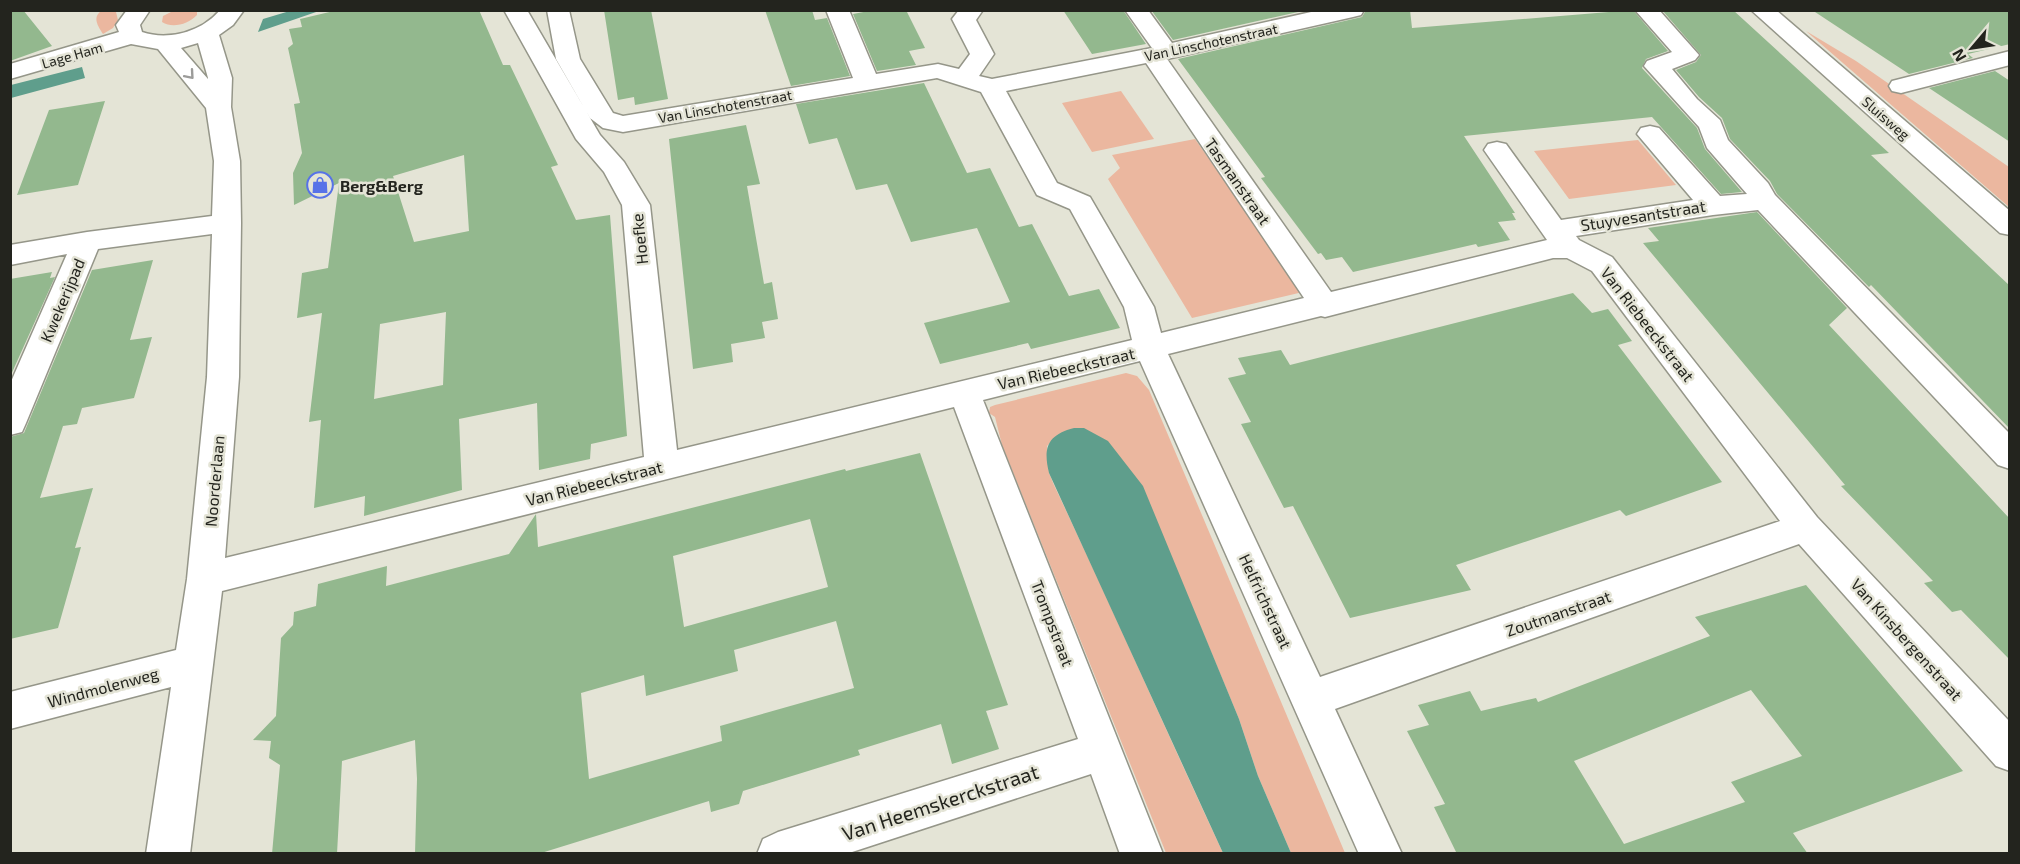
<svg xmlns="http://www.w3.org/2000/svg" width="2020" height="864" viewBox="0 0 2020 864" font-family="'Exo 2',sans-serif">
<style>
.green{fill:#ebb79f}
.water{fill:#5f9e8c}
.building{fill:#93b88e;fill-rule:evenodd}
.lines{fill:none;stroke-linecap:round;stroke-linejoin:round}
.minor-casing{stroke:#959689;stroke-width:3}
.minor{fill:#fff;fill-rule:evenodd}
.oneway{stroke:#9c9c9a}
.labels{text-anchor:middle;dominant-baseline:central;stroke-width:5;stroke-linejoin:round;paint-order:stroke}
.far-street-label{font-size:14px;fill:#23241e;stroke:#e4e4d6}
.street-label{font-size:16px;fill:#23241e;stroke:#e4e4d6}
.poi-label{font-size:16px;font-weight:bold;fill:#23241e;stroke:#e4e4d6;text-anchor:start}
.near-street-label{font-size:20px;fill:#23241e;stroke:#e4e4d6}
</style>
<rect width="100%" height="100%" fill="#e4e4d6"/>
<path class="green" d="M197,10V15C188,24 173,29 162,22L163,16L173,11Z
M101,11L116,12L118,20L113,28L103,34C98,26 92,18 101,11Z
M1806,31L1856,61L2009,167V207Z
M1121,91L1154,139L1092,152L1062,103Z
M1195,139L1303,292L1192,318L1108,179L1120,168L1112,155Z
M1638,140L1676,185L1569,199L1534,151Z
M1126,373L1137,376L1149,390L1345,853H1291L1258,776L1239,719L1156,520L1052,441L1047,446L1049,473L1054,485C1112,607 1166,731 1223,853H1166L1002,445L995,417L989,413L990,407L995,405Z"/>
<path class="water" d="M293,10L319,11L258,32L263,19Z
M82,67L85,78L11,98V85Z
M1074,428H1084L1108,441L1143,486L1239,719L1258,776L1291,853H1223L1049,473C1043,448 1047,435 1074,428Z"/>
<path class="building" d="M10,10H23L52,46L10,61Z
M338,10H479L503,65H510L558,165L551,167L576,220L610,215L627,436L591,444L590,459L539,470L537,403L459,419L462,490L364,516L365,496L314,508L321,420L309,422L322,313L297,318L302,273L328,268L339,183L294,205L293,173L302,153L294,104L300,103L288,48L293,44L289,29L302,27L300,19ZM464,155L469,231L414,242L393,176ZM446,312L443,385L374,399L380,324Z
M604,10H651L668,99L635,105L634,97L618,100Z
M765,10H812L815,20L827,18L850,76L791,86Z
M874,10H906L925,48L909,51L916,65L877,71L853,14Z
M1063,10H1123L1146,44L1092,54Z
M1151,10H1307L1173,40Z
M1366,10H1410L1412,28L1633,10L1668,51L1646,59L1642,68L1697,128L1705,149L1742,192L1721,194L1652,117L1464,136L1515,213H1512L1516,220L1498,222L1510,240L1478,247L1476,244L1353,272L1342,257L1326,260L1321,253L1318,254L1261,178L1265,177L1178,59L1362,17Z
M1662,10H1733L1889,153L1871,155L2010,286V429L1871,285L1869,287L1777,194L1770,181L1730,139L1722,118L1699,97L1676,70L1696,62L1701,55Z
M1812,10H2010V44L1968,54L1973,58L1909,74Z
M1995,71L2010,81V142L1929,88Z
M924,83L967,173L990,168L1019,227L1032,224L1069,296L1099,289L1120,328L1031,349L1028,343L940,364L924,323L1010,302L977,228L911,242L887,184L856,190L837,138L809,144L796,104Z
M105,101L78,185L17,195L49,110Z
M746,125L760,184L747,186L764,284L772,282L778,319L762,322L765,338L731,344L733,362L693,369L669,139Z
M1757,212L1847,308L1829,325L2010,519V660L1961,610L1952,612L1924,583L1933,581L1841,486L1845,485L1643,243L1659,241L1648,228Z
M153,260L130,340L152,337L134,398L82,408L77,424L63,426L40,498L93,488L75,548L81,547L58,628L10,639V437L24,433L92,270Z
M52,272L50,278L55,277L10,377V279Z
M1573,293L1592,313L1608,309L1632,341L1618,345L1722,482L1626,516L1620,510L1456,565L1471,590L1350,618L1293,506L1284,508L1241,424L1251,422L1228,378L1246,374L1238,358L1281,350L1290,365Z
M920,453L1008,705L986,711L999,749L952,764L941,724L858,750L860,755L743,791L739,804L711,812L709,801L538,854H415L417,779L415,740L342,761L337,854H272L280,765L269,758L271,741L253,740L276,716L281,638L293,625L294,612L316,606L318,584L387,566L386,586L509,554L536,514L538,547L845,469L846,471ZM810,519L828,587L684,627L673,556ZM836,621L854,688L720,726L722,741L589,779L581,693L644,675L646,696L738,671L734,650Z
M1806,585L1963,771L1793,833L1808,854H1457L1434,807L1445,804L1407,731L1429,725L1418,705L1470,691L1481,711L1536,698L1538,702L1710,636L1695,617ZM1751,690L1802,756L1731,782L1745,802L1624,844L1574,761Z"/>
<g class="lines">
<g class="minor-casing">
<path id="minor" d="M127,10H150L140,25L142,32C168,41 202,32 220,10H244L233,25L219,35L232,78L231,107L240,161L241,223L239,377L225,558L644,457L622,205L604,172L576,139L504,10H527L600,135L624,162L650,205L677,450L1132,340L1124,307L1070,209L1037,195L981,92L937,78L623,132L603,128L590,118L556,59L547,10H569L580,59L613,113L623,116L853,78L826,10H849L876,74L938,64L959,69L970,54L952,19L959,10H983L976,20L994,54L979,76L992,79L1152,48L1125,10H1148L1172,43L1320,10H1364L1361,15L1353,17L1167,59L1331,292L1547,240L1484,150L1488,144L1497,142L1506,144L1561,220L1693,200L1637,134L1641,128L1650,126L1659,128L1720,196L1747,194L1707,148L1699,127L1644,66L1647,61L1672,52L1635,10H1659L1699,55L1695,60L1672,69L1697,99L1720,120L1728,140L1768,183L1775,195L2010,434V469L1998,465L1758,210L1713,215L1576,236L1579,240L1612,257L1817,517L2010,722V771L1996,766L1799,544L1335,709L1402,854H1359L1140,361L983,400L1163,854H1120L1091,774L846,854H757L763,839L778,832L1078,739L954,407L222,591L190,854H146L171,687L10,729V692L176,650L187,579L207,377L212,234L98,249L26,423L22,432L10,435V384L67,254L10,265V245L87,232L212,216L214,161L206,108L158,49L131,44L10,79V64L119,32L116,25ZM198,43L208,78V79L181,48ZM1146,63L1304,298L1161,333L1154,307L1090,197L1057,183L1006,91ZM1553,258H1567L1592,271L1780,521L1320,677L1168,354L1321,316L1325,317Z
M1751,10H1776L2010,211V235L2000,233Z
M2010,51V65L1901,93L1892,91L1889,86L1892,81Z"/>
</g>
<use href="#minor" class="minor"/>
</g>
<defs><path id="oneway-chevron" d="M-2-3.5L2.5 0L-2 3.5" fill="none" stroke-width="1.6" stroke-linecap="round" stroke-linejoin="round" transform="scale(1.5)"/></defs>
<use class="oneway" href="#oneway-chevron" transform="translate(190 75) rotate(49)"/>
<defs>
<g id="shop-ring" transform="scale(1.35)"><circle r="9.5" fill="#e4e4d6" stroke="#5772e8" stroke-width="1.5"/><path d="M-5-2.5h2.3a2.7 3.5 0 0 1 5.4 0H5L5.5 6h-11ZM-1.5-2.5h3a1.5 2.3 0 0 0-3 0Z" fill="#5772e8"/></g>
</defs>
<g fill-rule="evenodd">
<use href="#shop-ring" x="320" y="185"/>
</g>
<g class="labels">
<g class="far-street-label">
<text transform="translate(1211 42) rotate(-12)">Van Linschotenstraat</text>
<text transform="translate(72 55) rotate(-16)">Lage Ham</text>
<text transform="translate(725 106) rotate(-10)">Van Linschotenstraat</text>
<text transform="translate(1886 118) rotate(41)">Sluisweg</text>
</g>
<g class="street-label">
<text transform="translate(1238 181) rotate(55)">Tasmanstraat</text>
<text transform="translate(1643 215) rotate(-9)">Stuyvesantstraat</text>
<text transform="translate(639 239) rotate(-96)">Hoefke</text>
<text transform="translate(62 300) rotate(-67)">Kwekerijpad</text>
<text transform="translate(1648 324) rotate(52)">Van Riebeeckstraat</text>
<text transform="translate(1066 368) rotate(-13)">Van Riebeeckstraat</text>
<text transform="translate(214 481) rotate(-85)">Noorderlaan</text>
<text transform="translate(594 483) rotate(-14)">Van Riebeeckstraat</text>
<text transform="translate(1266 601) rotate(65)">Helfrichstraat</text>
<text transform="translate(1558 613) rotate(-19)">Zoutmanstraat</text>
<text transform="translate(1053 623) rotate(69)">Trompstraat</text>
<text transform="translate(1907 639) rotate(48)">Van Kinsbergenstraat</text>
<text transform="translate(103 687) rotate(-15)">Windmolenweg</text>
</g>
<g class="poi-label">
<text x="340" y="185">Berg&amp;Berg</text>
</g>
<g class="near-street-label">
<text transform="translate(940 802) rotate(-18)">Van Heemskerckstraat</text>
</g>
</g>
<rect width="2020" height="864" fill="none" stroke="#23241e" stroke-width="24"/>
<g transform="translate(1972 48) rotate(241)" stroke="#e4e4d6" stroke-width="4.5" paint-order="stroke">
<path d="M0-4.5L10 22L0 15L-10 22Z" fill="#23241e"/>
<text y="-9" font-size="16" font-weight="bold" text-anchor="middle" fill="#23241e">N</text>
</g>
</svg>
